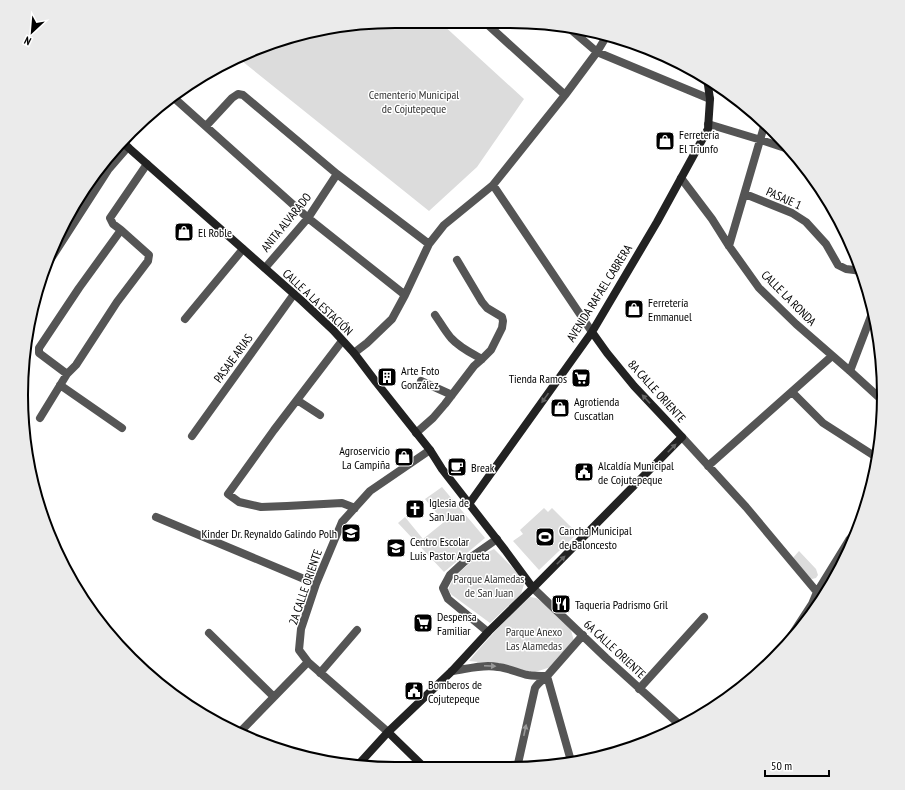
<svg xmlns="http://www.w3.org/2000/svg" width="905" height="790" viewBox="0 0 905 790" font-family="'PT Sans Narrow',sans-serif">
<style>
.green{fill:#dcdcdc}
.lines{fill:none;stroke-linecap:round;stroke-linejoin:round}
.street{stroke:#555;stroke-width:8}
.secondary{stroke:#222;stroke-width:8}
.oneway{fill:#646464}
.oneway2{fill:#999}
.labels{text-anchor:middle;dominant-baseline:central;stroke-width:3;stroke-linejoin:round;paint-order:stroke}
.park-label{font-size:12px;fill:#333;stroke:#fff}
.poi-label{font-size:12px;fill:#000;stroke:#fff;text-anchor:start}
.street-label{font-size:12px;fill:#000;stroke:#fff}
.rim{fill:none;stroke:#000;stroke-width:2}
</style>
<rect width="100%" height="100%" fill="#fff"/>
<path class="green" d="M395,21L441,23L524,99L477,167L429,211L237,57L298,34Z
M442,487L485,538L444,572L398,523L405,517L423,539L444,522L425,499Z
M544,508L548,512L552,508L569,525L578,533L539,570L513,541L523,534L520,530Z
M494,549L512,567L525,581L521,594L490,623L452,595L448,590C456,570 476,558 494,549Z
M799,551L816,569L818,575L816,578L812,579L808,577L792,559Z
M530,597L536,598L542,602L571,630L575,645L557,665L535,672L522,670L498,664L469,661C488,638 508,617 530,597Z"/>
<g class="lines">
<path class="street" d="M488,25L565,95
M569,28L597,52L710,99
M173,97L308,218L405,295
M708,124L761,140L791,150
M206,126L232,98L238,94L243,95L337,174
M681,178L712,219L729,246L759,288L796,324L850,371L883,401
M493,185L592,332
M745,194L792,213L806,222L826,244L838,265L846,269L862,271
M121,230L149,255L148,261L117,302L76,365L67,374L39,353V348L79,288L121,230L113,224L110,218L147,164
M729,246L765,123
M45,268L108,170L128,147
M265,268L308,218L337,174L429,244
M435,315C440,322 445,331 451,338C460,348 471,353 482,359
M185,319L243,249
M342,341L274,430L228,494L239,502L261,507L287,506L342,503L355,508
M354,353L367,343L392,319L405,295L429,244L444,225L493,185L565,95L597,52L606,37
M850,371L873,311
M421,381L452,395
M60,385L122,428
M792,392L823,423L876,457
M297,400L320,415
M40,418L67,374
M416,433L433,418L445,404L474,366L482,359L491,350L502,328L503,321L502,317L487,308L482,302L457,260
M192,436L294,294
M682,437L746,507L822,598
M708,466L832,356
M156,517L316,584
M533,588L606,658L681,726
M488,632L448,599L443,588L450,575L464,562L497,539
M209,633L274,697
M784,647L812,604L817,592L849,540L856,532
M452,671C467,669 483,664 498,667C509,668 518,673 528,675C534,676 541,676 547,676
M320,673L357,630
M547,676L571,761
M639,689L704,617
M388,732L308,662L299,650L301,629L316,584L342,522L370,491L430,450
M239,733L308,662
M517,768L535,688C538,683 543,680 547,676L583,635"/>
<path class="secondary" d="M122,142L302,301L333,330L354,353L376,382L430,450L442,469L505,550L533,588
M469,504L592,332L657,222L708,129L710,99L707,78
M388,732L426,769
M358,765L388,732L452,671L488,632L533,588L682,437L634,386L607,353L592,332"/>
</g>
<defs><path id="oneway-solid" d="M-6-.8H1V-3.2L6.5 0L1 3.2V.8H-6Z"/></defs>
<g class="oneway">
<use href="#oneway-solid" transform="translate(545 398) rotate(125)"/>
<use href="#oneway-solid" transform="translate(646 399) rotate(-133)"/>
<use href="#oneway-solid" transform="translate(672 448) rotate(-45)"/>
<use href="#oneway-solid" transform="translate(561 560) rotate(-45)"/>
</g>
<g class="oneway2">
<use href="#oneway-solid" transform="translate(490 666) rotate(2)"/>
<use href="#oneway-solid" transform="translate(525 730) rotate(-78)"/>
</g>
<defs>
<g id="shop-square" transform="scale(1)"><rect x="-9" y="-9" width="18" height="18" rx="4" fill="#000" stroke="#fff"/><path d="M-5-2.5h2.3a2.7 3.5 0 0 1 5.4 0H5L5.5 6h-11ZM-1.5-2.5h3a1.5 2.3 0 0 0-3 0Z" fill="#fff"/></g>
<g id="building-square" transform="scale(1)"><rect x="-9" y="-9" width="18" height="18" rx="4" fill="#000" stroke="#fff"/><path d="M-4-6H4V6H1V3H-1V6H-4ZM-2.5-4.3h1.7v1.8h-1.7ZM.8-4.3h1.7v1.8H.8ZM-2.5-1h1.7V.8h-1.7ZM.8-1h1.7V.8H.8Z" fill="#fff"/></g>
<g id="supermarket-square" transform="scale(1)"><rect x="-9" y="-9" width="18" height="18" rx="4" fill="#000" stroke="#fff"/><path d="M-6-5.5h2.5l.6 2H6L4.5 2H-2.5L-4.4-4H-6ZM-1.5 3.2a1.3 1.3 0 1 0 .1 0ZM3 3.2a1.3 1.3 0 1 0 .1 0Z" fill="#fff"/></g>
<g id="cafe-square" transform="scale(1)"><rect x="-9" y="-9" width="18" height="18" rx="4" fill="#000" stroke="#fff"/><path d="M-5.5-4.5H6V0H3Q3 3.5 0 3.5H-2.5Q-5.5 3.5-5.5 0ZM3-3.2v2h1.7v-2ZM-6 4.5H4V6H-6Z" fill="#fff"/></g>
<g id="civic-square" transform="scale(1)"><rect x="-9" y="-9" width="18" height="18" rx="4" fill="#000" stroke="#fff"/><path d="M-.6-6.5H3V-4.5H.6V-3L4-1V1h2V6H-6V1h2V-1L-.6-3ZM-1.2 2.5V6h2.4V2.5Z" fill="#fff"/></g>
<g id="church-square" transform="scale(1)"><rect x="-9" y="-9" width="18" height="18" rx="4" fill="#000" stroke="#fff"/><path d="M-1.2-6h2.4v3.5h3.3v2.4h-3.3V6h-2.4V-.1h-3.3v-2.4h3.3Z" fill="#fff"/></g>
<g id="school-square" transform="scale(1)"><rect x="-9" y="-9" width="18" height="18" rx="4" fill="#000" stroke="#fff"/><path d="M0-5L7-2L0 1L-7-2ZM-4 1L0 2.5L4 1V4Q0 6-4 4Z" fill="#fff"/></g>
<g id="stadium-square" transform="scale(1)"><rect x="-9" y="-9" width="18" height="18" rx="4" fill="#000" stroke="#fff"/><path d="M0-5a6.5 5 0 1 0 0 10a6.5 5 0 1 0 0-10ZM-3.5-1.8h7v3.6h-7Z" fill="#fff"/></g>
<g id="restaurant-square" transform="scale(1)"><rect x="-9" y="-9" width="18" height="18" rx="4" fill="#000" stroke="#fff"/><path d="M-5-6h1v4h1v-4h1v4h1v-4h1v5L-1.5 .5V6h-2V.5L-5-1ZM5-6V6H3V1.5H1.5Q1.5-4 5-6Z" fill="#fff"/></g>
</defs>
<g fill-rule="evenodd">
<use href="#shop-square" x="665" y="141"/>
<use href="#shop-square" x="184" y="232"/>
<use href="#shop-square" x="634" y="309"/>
<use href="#building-square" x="387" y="377"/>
<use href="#supermarket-square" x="581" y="378"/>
<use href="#shop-square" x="560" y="408"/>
<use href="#shop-square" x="404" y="457"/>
<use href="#cafe-square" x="457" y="467"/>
<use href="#civic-square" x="584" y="472"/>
<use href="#church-square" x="415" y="509"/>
<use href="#school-square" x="351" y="533"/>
<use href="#stadium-square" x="545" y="537"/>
<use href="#school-square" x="396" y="548"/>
<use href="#restaurant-square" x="561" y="604"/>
<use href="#supermarket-square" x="423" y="623"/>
<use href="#civic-square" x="414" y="691"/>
</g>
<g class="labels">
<g class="park-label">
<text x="414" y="94">Cementerio Municipal<tspan x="414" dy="14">de Cojutepeque</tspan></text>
<text x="489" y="578">Parque Alamedas<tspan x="489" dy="14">de San Juan</tspan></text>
<text x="534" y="631">Parque Anexo<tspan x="534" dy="14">Las Alamedas</tspan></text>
</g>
<g class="poi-label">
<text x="679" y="134">Ferretería<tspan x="679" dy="14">El Triunfo</tspan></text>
<text x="198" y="232">El Roble</text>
<text x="648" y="302">Ferretería<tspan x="648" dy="14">Emmanuel</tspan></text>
<text x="401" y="370">Arte Foto<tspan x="401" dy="14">González</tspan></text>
<text x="567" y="378" text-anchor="end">Tienda Ramos</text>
<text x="574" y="401">Agrotienda<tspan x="574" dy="14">Cuscatlan</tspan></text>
<text x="390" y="450" text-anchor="end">Agroservicio<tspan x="390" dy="14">La Campiña</tspan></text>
<text x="598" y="465">Alcaldía Municipal<tspan x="598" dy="14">de Cojutepeque</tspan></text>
<text x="471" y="467">Break</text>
<text x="429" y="502">Iglesia de<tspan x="429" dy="14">San Juan</tspan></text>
<text x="559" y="530">Cancha Municipal<tspan x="559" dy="14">de Baloncesto</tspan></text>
<text x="337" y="533" text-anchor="end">Kinder Dr. Reynaldo Galindo Polh</text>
<text x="410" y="541">Centro Escolar<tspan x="410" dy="14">Luis Pastor Argueta</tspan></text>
<text x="575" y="604">Taqueria Padrismo Gril</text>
<text x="437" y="616">Despensa<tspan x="437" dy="14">Familiar</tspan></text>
<text x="428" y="684">Bomberos de<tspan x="428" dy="14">Cojutepeque</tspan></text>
</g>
<g class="street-label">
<text transform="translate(784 198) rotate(24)">PASAJE 1</text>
<text transform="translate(286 222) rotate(-51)">ANITA ALVARADO</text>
<text transform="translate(599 293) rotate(-58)">AVENIDA RAFAEL CABRERA</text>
<text transform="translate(789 298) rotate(45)">CALLE LA RONDA</text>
<text transform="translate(318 302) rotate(43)">CALLE A LA ESTACIÓN</text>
<text transform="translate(233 358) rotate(-54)">PASAJE ARIAS</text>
<text transform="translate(657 391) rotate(48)">8A CALLE ORIENTE</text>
<text transform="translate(305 587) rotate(-71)">2A CALLE ORIENTE</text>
<text transform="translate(615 649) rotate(43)">6A CALLE ORIENTE</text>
</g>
</g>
<path d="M0 0H905V790H0ZM395 28H510A367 367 0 0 1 877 395V395A367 367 0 0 1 510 762H395A367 367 0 0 1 28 395V395A367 367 0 0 1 395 28Z" fill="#ebebeb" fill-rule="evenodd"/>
<path class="rim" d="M395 28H510A367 367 0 0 1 877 395V395A367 367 0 0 1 510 762H395A367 367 0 0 1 28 395V395A367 367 0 0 1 395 28Z"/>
<g transform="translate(32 32) rotate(206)" stroke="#ffffff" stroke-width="3" paint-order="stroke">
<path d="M0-3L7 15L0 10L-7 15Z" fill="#000000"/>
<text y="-6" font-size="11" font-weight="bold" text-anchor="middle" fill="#000000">N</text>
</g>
<path d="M765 770v6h64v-6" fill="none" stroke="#000000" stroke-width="2"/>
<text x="771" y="770" font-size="12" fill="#000000" stroke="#ffffff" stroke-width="3" paint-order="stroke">50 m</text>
</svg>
